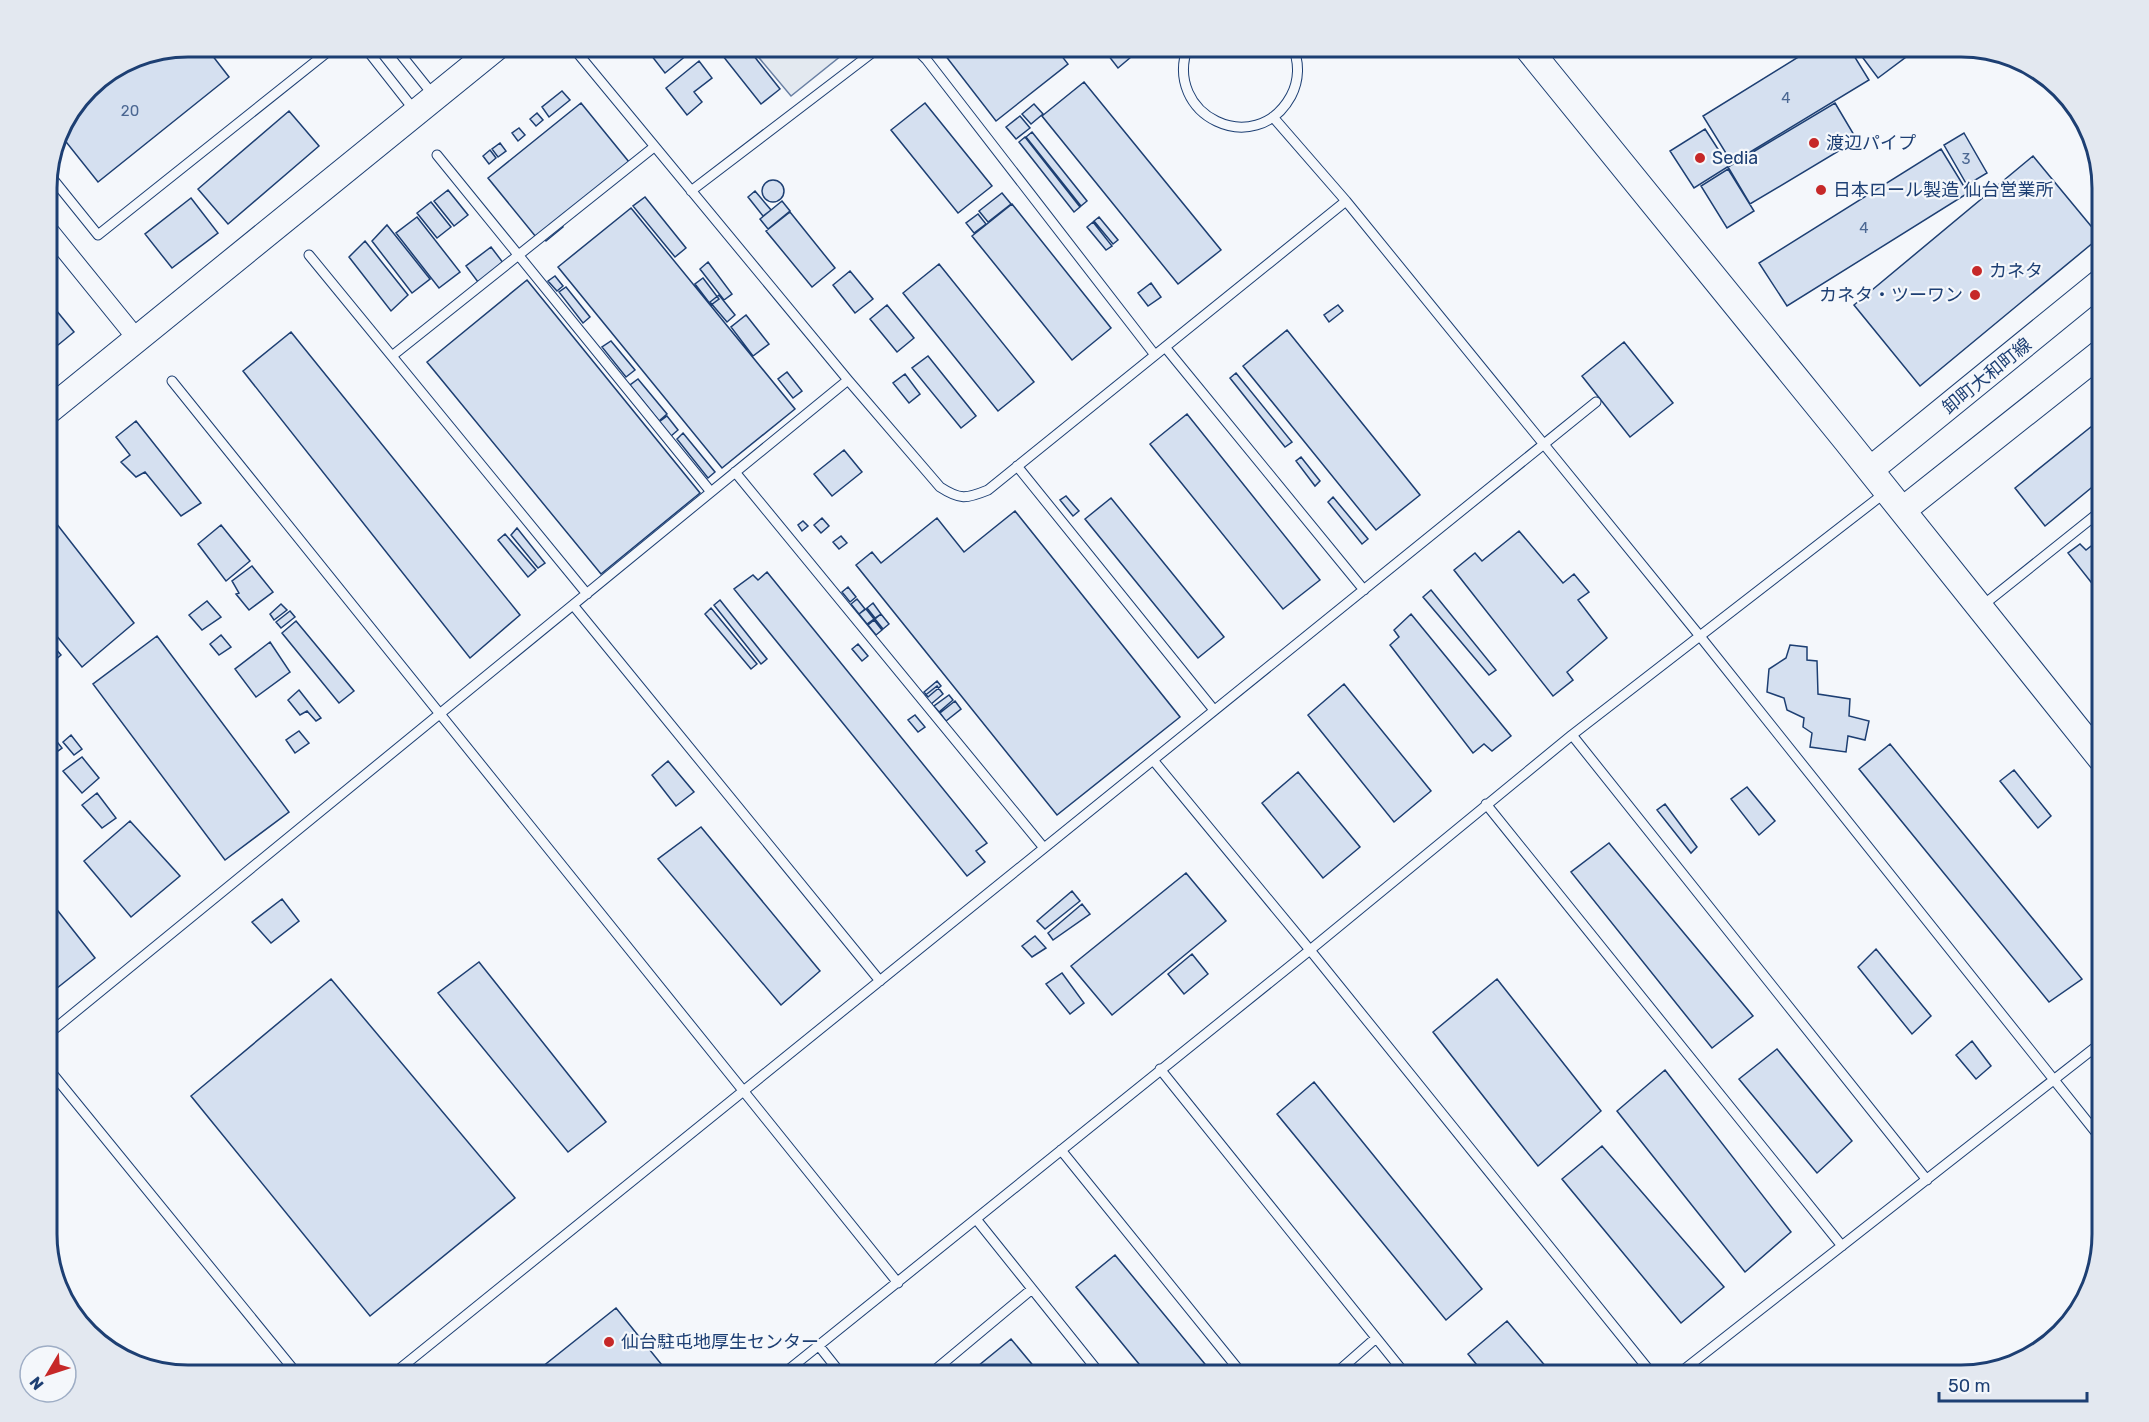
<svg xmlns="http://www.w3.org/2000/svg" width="2149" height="1422" viewBox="0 0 2149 1422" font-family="Rubik,'Noto Sans JP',sans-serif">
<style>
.green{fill:#e3e9f0;stroke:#687fa3;stroke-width:1.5}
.building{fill:#d5e0f0;stroke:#1d3f73;stroke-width:1.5}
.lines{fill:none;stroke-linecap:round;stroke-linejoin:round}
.lane-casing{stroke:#1d3f73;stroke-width:11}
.street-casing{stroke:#1d3f73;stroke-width:20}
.secondary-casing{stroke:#1d3f73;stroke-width:28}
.lane{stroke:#f4f7fb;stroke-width:9}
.street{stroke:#f4f7fb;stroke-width:18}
.secondary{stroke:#f4f7fb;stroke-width:26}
.poi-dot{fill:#c62828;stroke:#f4f7fb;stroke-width:2}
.labels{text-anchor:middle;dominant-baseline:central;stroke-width:4.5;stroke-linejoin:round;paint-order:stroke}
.number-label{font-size:15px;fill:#4b6792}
.poi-label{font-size:18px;fill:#1d3f73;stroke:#f4f7fb;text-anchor:start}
.street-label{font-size:18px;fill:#1d3f73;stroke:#f4f7fb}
.rim{fill:none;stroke:#1d3f73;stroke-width:3}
</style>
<rect width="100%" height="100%" fill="#f4f7fb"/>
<path class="green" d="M750,47H852L791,96Z"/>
<path class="building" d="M188,46H205L229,77L98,182L63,138L55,144L57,133L88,88L134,57Z
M644,46H690L693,50L665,73Z
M715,46H746L780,89L761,104Z
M938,46H1054L1068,64L996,121Z
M1101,46H1144L1118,68Z
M1816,46H1848L1869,80L1732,163L1703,116Z
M1854,46H1898L1906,57L1878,78Z
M699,61L712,78L694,92L702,102L687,115L666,88Z
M1084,82L1221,250L1178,284L1042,116Z
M562,91L570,100L549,117L542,107Z
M581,103L629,162L536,237L488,178Z
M925,103L992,186L958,213L891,130Z
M1835,103L1857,140L1750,204L1728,167Z
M1034,104L1043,114L1031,124L1022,114Z
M289,111L319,146L228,224L198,189Z
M537,113L543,120L536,126L530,119Z
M1020,116L1030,128L1016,139L1006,127Z
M519,128L525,135L518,141L512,133Z
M1705,129L1729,166L1694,188L1670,151Z
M1032,132L1087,201L1081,206L1026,137Z
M1964,133L1987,173L1967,185L1944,145Z
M1025,137L1080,207L1074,212L1019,142Z
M500,143L506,151L498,157L492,149Z
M1941,149L1968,193L1787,306L1759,263Z
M490,150L496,158L489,164L483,156Z
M2033,156L2100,237L1920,386L1854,305Z
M1728,169L1754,211L1727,228L1701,186Z
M762 191a11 11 0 1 1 22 0a11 11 0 1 1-22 0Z
M448,190L468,215L454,226L434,201Z
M755,191L771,210L763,216L748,197Z
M1002,193L1011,204L988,222L979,211Z
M645,197L686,248L675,257L633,206Z
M191,198L218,233L172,268L145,234Z
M782,201L790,211L768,229L760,219Z
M431,202L451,227L437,238L417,213Z
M1012,204L1111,328L1072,360L972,236Z
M631,208L795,409L722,468L558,267Z
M790,212L835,268L812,287L766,231Z
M978,214L986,224L974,233L966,223Z
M417,217L460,272L439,288L396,233Z
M1099,217L1118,240L1113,244L1094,221Z
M557,220L563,227L546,241L541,234Z
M1093,222L1112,246L1106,250L1087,227Z
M387,225L430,279L412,293L372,241Z
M365,241L408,295L391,311L349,257Z
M491,247L504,264L478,282L466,266Z
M708,262L732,294L724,300L700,269Z
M939,264L1034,382L998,411L903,293Z
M850,271L873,299L855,313L833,285Z
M555,276L563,286L557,291L548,281Z
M703,278L719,299L711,305L695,284Z
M527,280L700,493L601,574L427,362Z
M1151,283L1161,297L1148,306L1138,293Z
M566,287L590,317L583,323L559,292Z
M719,295L735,315L727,322L710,302Z
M47,299L74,332L47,354Z
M887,305L914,338L897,352L870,319Z
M1338,305L1343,311L1329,322L1324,315Z
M746,315L769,344L753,356L731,327Z
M1287,330L1420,495L1376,530L1243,366Z
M291,332L520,615L470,658L243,371Z
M611,341L635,370L626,377L602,347Z
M1624,342L1673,403L1630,437L1582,376Z
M928,356L976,416L961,428L912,368Z
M787,372L802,391L793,398L778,379Z
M1236,373L1292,442L1285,447L1230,378Z
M905,374L920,394L909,403L893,383Z
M638,379L667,414L659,421L630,385Z
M1187,414L1320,580L1283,609L1150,444Z
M667,416L678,430L671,436L659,422Z
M2102,418V479L2045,526L2015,488Z
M136,421L201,503L181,516L145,472L136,477L121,462L130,455L116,437Z
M683,433L715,472L708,478L677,439Z
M844,450L862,472L832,496L814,474Z
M1301,457L1320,481L1315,486L1296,461Z
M1066,496L1079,511L1073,516L1060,500Z
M1333,497L1368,539L1362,544L1328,502Z
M1111,498L1224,637L1198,658L1085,519Z
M1015,511L1180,717L1057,815L856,565L872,552L881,563L937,518L964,552Z
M822,518L829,526L821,533L814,525Z
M803,521L808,526L802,531L798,525Z
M56,523L134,623L82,667L47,624V531Z
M221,525L250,561L226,581L198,544Z
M517,528L545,563L538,568L511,535Z
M1519,531L1563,583L1574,574L1589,592L1578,600L1607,638L1567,672L1573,680L1553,696L1454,570L1475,553L1482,561Z
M505,534L536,570L528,577L498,540Z
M841,536L847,543L839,549L833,542Z
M2100,539L2102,542V596L2068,553L2080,544L2086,550Z
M252,566L273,592L249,610L236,594L239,593L232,581Z
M767,572L987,843L976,851L985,862L967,876L734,589L753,575L758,580Z
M848,587L856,597L850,602L842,592Z
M1431,590L1496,670L1489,675L1423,597Z
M857,599L865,609L859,614L851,604Z
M720,600L767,659L761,664L714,605Z
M207,601L221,617L202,630L189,615Z
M873,603L881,614L875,618L867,608Z
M281,604L287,610L274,620L270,614Z
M711,608L757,664L751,669L705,614Z
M866,609L874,619L867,624L859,614Z
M290,611L295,617L281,628L276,622Z
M881,614L889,624L883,629L875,619Z
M1411,614L1511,736L1492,751L1484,744L1473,753L1390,645L1399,637L1394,630Z
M874,620L882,630L876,635L868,625Z
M296,621L354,691L339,703L282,633Z
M221,635L231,647L219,655L210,644Z
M157,636L289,812L225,860L93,684Z
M48,640L61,655L47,667V641Z
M270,642L290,672L256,697L235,669Z
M858,644L868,656L862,661L852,649Z
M1790,645L1807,647V660L1817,661L1818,694L1850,699L1849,716L1869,721L1865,740L1848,736L1846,752L1810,747L1812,733L1803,727L1804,718L1787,710L1784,698L1767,692L1769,669L1786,658Z
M937,681L941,686L928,697L924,692Z
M1344,684L1431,791L1394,822L1308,715Z
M937,686L943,694L930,705L923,697Z
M299,690L321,718L316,721L307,711L300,715L288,700Z
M949,695L953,700L939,712L934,706Z
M955,701L961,709L946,721L940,713Z
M915,715L925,727L918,732L908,720Z
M47,729L62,748L47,759Z
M299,731L309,743L295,753L286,740Z
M71,735L82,749L74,755L63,742Z
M1890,744L2082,979L2049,1002L1859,769Z
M82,757L99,778L82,793L63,771Z
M668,761L694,792L676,806L652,775Z
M2014,770L2051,816L2038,828L2000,781Z
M1298,772L1360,847L1323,878L1262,803Z
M1747,787L1775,821L1759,835L1731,799Z
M97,793L116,818L102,828L82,805Z
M1665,804L1697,847L1691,853L1657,810Z
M130,821L180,876L131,917L84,861Z
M701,827L820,971L781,1005L658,859Z
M1609,843L1753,1016L1712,1048L1571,872Z
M1186,873L1226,921L1112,1015L1071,966Z
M1072,891L1080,901L1045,929L1037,921Z
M47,897L95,958L47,996Z
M282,899L299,921L271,943L252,922Z
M1082,904L1090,914L1053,940L1048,933Z
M1035,936L1046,948L1032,957L1022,946Z
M1876,949L1931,1016L1912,1034L1858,967Z
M1192,954L1208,974L1184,994L1168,974Z
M479,962L606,1122L568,1152L438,993Z
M1062,973L1084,1003L1070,1014L1046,984Z
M331,979L515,1198L370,1316L191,1096Z
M1497,979L1601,1111L1538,1166L1433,1032Z
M1972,1041L1991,1066L1976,1079L1956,1055Z
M1777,1049L1852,1141L1817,1173L1739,1079Z
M1665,1070L1791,1232L1745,1272L1617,1111Z
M1314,1082L1482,1289L1446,1320L1277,1114Z
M1602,1146L1724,1287L1681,1323L1562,1179Z
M1115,1255L1214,1375H1148L1076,1287Z
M616,1308L670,1375H532Z
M1507,1321L1553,1375H1485L1468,1354Z
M1011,1339L1041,1375H967Z"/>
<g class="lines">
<g class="lane-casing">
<path id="lane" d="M364,46L415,111
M394,46L434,96
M913,46L926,59L1155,355
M1188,46C1162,116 1256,160 1291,96C1299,81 1300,62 1292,46
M575,50L848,380L940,487C960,500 966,499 988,490L1346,201
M1273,117L1346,201L1699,635L2102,1140
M437,155L711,492
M48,173L98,235L335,46
M691,191L881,46
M309,255L587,594
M1165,347L1364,590
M392,356L654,147
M172,381L898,1283
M1017,466L1214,710
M735,472L1044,848
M573,605L880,981
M1982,606L2102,510
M1572,735L1927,1180
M1153,760L1310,950L1653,1375
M1486,804L1842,1246
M47,1035L848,380
M47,1067L298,1375
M1160,1069L1406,1375
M1061,1150L1243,1375
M976,1219L1101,1375
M819,1346L842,1375
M392,1375L1596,402
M782,1375L1310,950L1572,735L1886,492
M929,1375L1032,1289
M1334,1375L1376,1338
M1677,1375L2102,1042"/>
</g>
<g class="street-casing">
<path id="street" d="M47,228L137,339"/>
</g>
<g class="secondary-casing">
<path id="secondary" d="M1526,46L1846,440L2102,760
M47,412L498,46
M1870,470L2102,281
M1903,510L2102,352"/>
</g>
<use href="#lane" class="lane"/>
<use href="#street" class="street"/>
<use href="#secondary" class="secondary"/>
</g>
<g class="poi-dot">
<circle cx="1814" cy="143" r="6"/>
<circle cx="1700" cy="158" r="6"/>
<circle cx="1821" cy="190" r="6"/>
<circle cx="1977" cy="271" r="6"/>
<circle cx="1975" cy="295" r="6"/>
<circle cx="609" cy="1342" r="6"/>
</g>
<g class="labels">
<g class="number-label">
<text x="1786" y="98">4</text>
<text x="130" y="111">20</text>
<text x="1966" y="159">3</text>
<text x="1864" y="228">4</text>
</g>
<g class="poi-label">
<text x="1826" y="143">渡辺パイプ</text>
<text x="1712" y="158">Sedia</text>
<text x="1833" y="190">日本ロール製造 仙台営業所</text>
<text x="1989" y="271">カネタ</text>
<text x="1963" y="295" text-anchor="end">カネタ・ツーワン</text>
<text x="621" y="1342">仙台駐屯地厚生センター</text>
</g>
<g class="street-label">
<text transform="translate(1987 376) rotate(-39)">卸町大和町線</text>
</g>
</g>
<path d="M0 0H2149V1422H0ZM188 57H1961A131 131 0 0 1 2092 188V1234A131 131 0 0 1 1961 1365H188A131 131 0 0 1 57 1234V188A131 131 0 0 1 188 57Z" fill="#e3e8f0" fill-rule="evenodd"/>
<path class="rim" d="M188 57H1961A131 131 0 0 1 2092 188V1234A131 131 0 0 1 1961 1365H188A131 131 0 0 1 57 1234V188A131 131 0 0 1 188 57Z"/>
<g transform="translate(48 1374) rotate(231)"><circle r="28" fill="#f4f7fb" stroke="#9eadc5" stroke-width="1.5"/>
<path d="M0-4.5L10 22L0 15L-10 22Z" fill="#c62828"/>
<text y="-9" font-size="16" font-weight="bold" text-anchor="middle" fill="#1d3f73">N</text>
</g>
<path d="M1939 1392v9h148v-9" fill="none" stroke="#1d3f73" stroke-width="3"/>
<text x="1948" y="1392" font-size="18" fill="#1d3f73" stroke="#f4f7fb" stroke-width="4.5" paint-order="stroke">50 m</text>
</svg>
